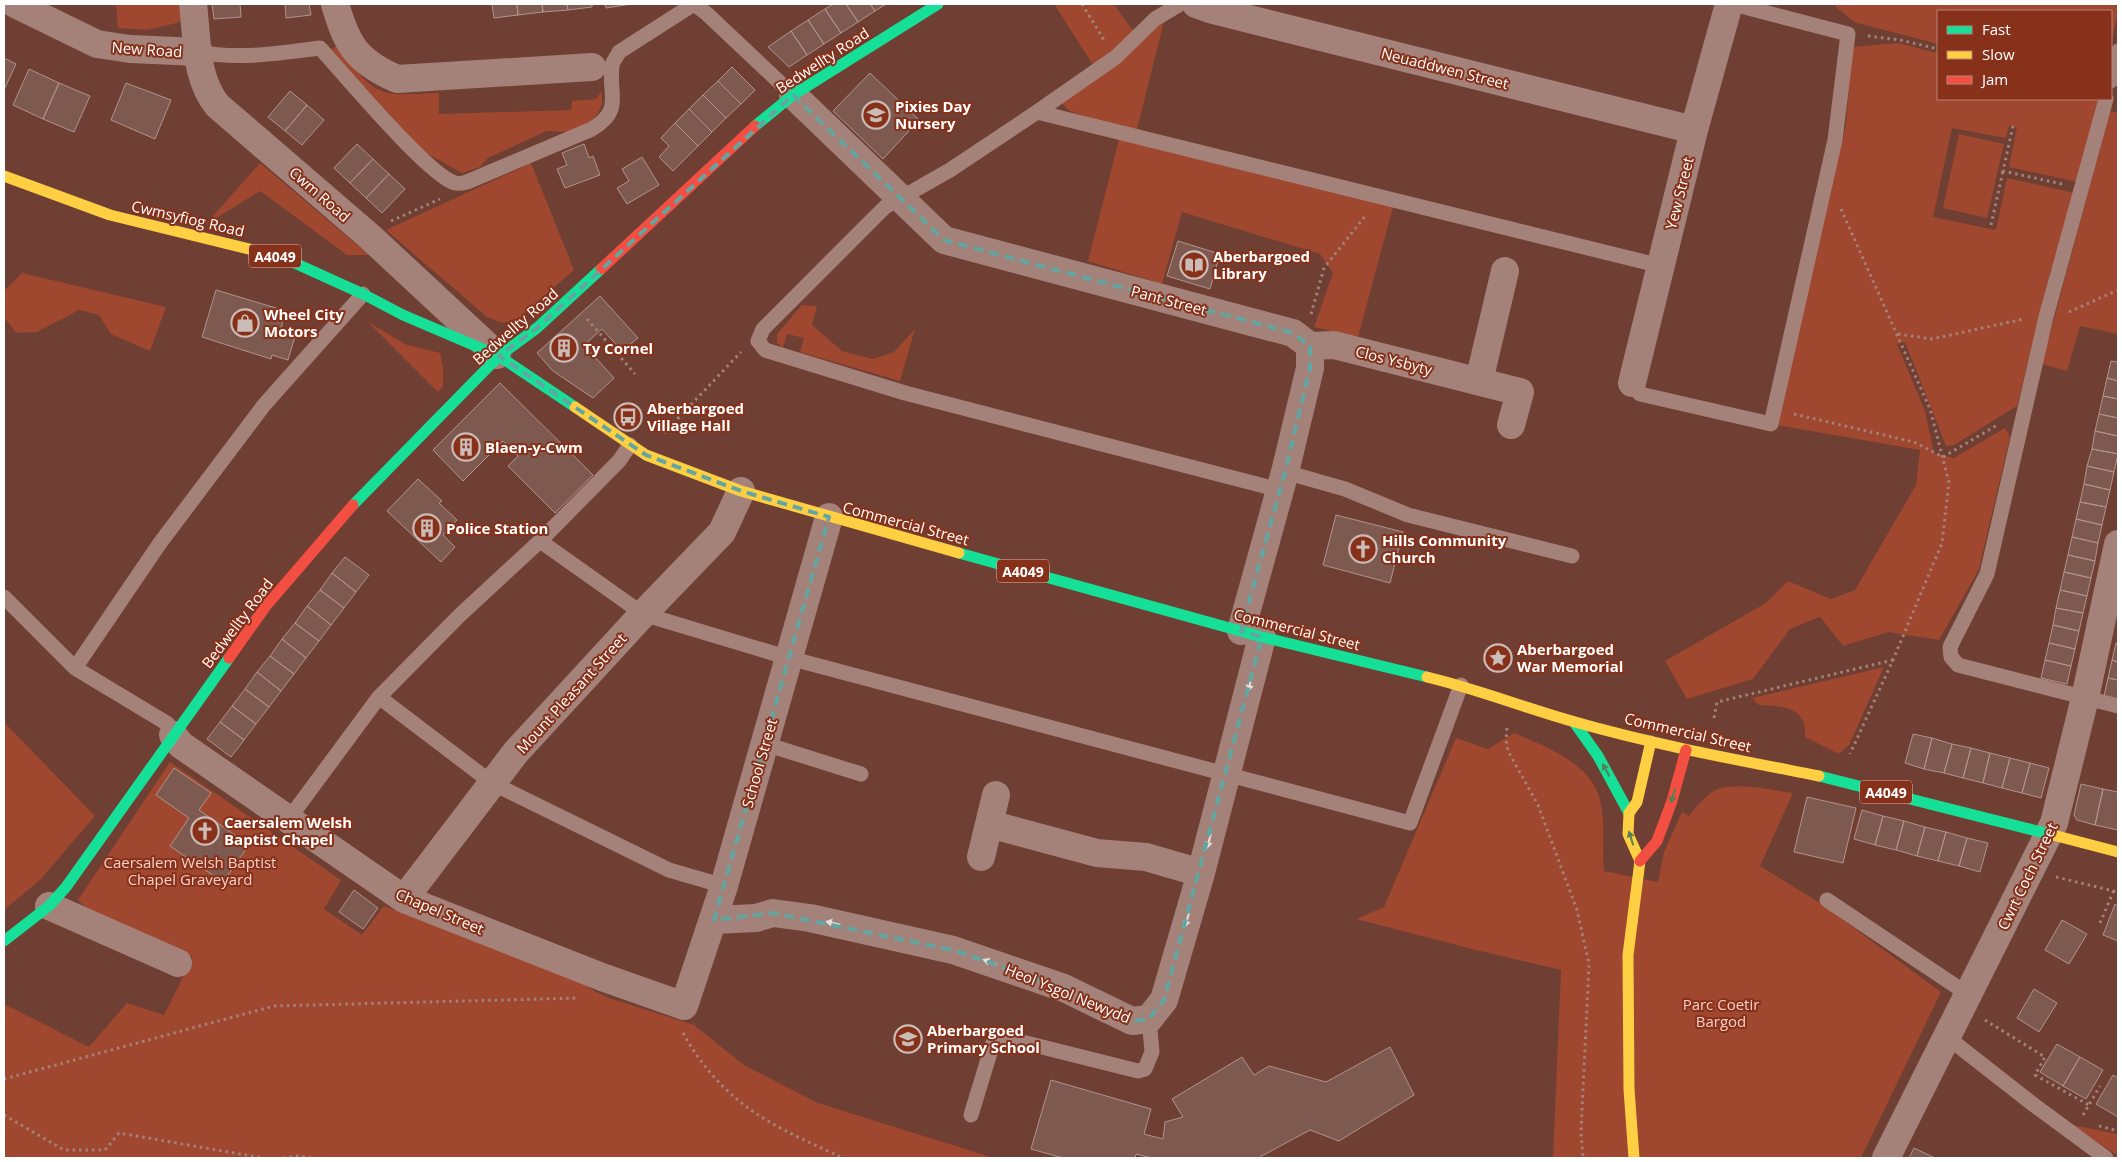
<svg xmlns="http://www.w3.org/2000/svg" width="2122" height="1162" viewBox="0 0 2122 1162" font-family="'Open Sans',sans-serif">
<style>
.green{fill:#9f472f}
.building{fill:#7e594f;stroke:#b1948d}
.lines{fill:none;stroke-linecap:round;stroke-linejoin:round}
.path{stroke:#a48279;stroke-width:3;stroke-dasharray:2.5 4;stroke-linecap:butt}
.lane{stroke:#a48279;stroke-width:15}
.street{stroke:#a48279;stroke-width:28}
.fast{stroke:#16e098;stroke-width:11}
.slow{stroke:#ffcf43;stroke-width:11}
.jam{stroke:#f24e42;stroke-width:11}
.oneway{fill:#e8e0de}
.oneway2{fill:#548053}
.marked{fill:none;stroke:#63a6a1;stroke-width:4;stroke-dasharray:10 6;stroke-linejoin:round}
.labels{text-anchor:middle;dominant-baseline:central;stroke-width:4;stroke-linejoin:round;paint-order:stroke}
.shield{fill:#87311a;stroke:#dbc1ba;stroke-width:1}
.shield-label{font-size:14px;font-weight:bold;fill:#fff}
.street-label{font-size:15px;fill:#fff;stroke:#87311a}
.poi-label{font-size:15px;font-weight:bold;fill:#fff;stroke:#87311a;text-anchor:start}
.park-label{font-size:15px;fill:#f9d0c6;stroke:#87311a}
</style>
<rect width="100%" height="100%" fill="#6e3f32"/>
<path class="green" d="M116,4H179L181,22L147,30L118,28Z
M1054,4H1114L1130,27L1144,40L1164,21L1134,141L1393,207L1358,337L1314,327L1333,273L1320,254L1182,212L1162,284L1088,261L1122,128L1069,111L1062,103L1100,76Z
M1836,4H2118V13L2111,44V11H1938V44L1854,22L1836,7Z
M1898,43L1938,53V99H2098L2078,182L2009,167L2017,127L2009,126L2006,138L1952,128L1933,217L1996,230L2007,178L2075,193L2055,265L2051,269L2017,406L1954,445L1946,446L1905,342L1897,344L1925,411L1934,453L1954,458L2005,428L2010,437L1979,569L1939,640L1888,632L1843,646L1820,617L1790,629L1753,679L1687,699L1665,661L1766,603L1788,581L1831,599L1855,590L1916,485L1920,450L1776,425L1846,125L1852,47Z
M338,45C350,62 365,88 388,93C401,96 424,93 439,93V114L571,110L572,101L596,99L602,91V105L596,116L587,125L568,132L547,131L488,158L480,167L462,173L423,151L330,50Z
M2110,111L2118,113V334L2080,326L2067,371L2042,364Z
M1959,134L2004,144L1987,218L1943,208Z
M260,163L369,255H347L260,191L205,225Z
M531,163L574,270L518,319L502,323L487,317L386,230Z
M22,273L166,307L150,351L111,334L99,315L79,310L37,332L16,333L4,317V291Z
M802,305L817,306L812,325L842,351L873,359L894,352L915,329L900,381L800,352L804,338L787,334L783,348L777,343V334Z
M368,322L407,345L440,353L443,367V387L438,392Z
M1884,667L1849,745L1839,754L1805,737C1805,732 1805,725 1803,721C1795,705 1774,706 1759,705L1752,698Z
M4,722L95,816L40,880L4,910Z
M1514,733C1550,748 1597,765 1602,810C1605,830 1602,851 1604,871L1658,882L1664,852L1682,812L1689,816C1696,807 1707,793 1718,789C1739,782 1771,790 1793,793L1760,866L1820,903L1941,992L1861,1158H1553L1561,970L1472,949L1356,919L1384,907L1456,738L1488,749Z
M170,762L341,880L324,909L362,935L384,906L571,975L596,992L609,998L694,1025L744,1065L818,1103L994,1158H4V1004L89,1047L127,1003L164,1015L193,957L90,912L78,900Z
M2073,1125L2118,1134V1156Z"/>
<path class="building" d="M212,4H240L241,17L214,19Z
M285,4H309L311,15L286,18Z
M492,4H517L518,15L494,18Z
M517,4H542L543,12L518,15Z
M542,4H567L568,10L543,12Z
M567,4H592V7L568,10Z
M605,4H631L606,8Z
M833,4H846L858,22L841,33L825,9Z
M846,4H870L875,11L858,22Z
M870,4H886L875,11Z
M825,9L841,33L824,44L808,20Z
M808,20L824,44L807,55L791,31Z
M791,31L807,55L789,67L768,47Z
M4,58L16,64L4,90Z
M732,67L755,90L741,104L718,81Z
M29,69L59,83L43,119L13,105Z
M870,73L919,120L883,159L833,111Z
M718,81L741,104L726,118L703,95Z
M59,83L90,96L74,132L43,119Z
M126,83L171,100L155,139L111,120Z
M290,91L307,105L285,131L268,117Z
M703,95L726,118L712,132L689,109Z
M307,105L324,120L302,145L285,131Z
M689,109L712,132L698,146L675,123Z
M675,123L698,146L673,171L659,157L669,146L661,138Z
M357,144L373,159L350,183L334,168Z
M584,144L589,158L593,156L600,175L565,188L557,169L567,165L562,153Z
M642,157L659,185L627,204L617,188L629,181L622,169Z
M373,159L389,174L366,198L350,183Z
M389,174L405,189L382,213L366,198Z
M1178,241L1220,254L1210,289L1167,276Z
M216,290L286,311L281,328L296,333L288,360L272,355L271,359L202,337Z
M600,296L638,338L622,351L602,329L584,345L614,378L593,398L553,371L537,353Z
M2111,361L2118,362V381L2107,378Z
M2107,378L2118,381V399L2103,396Z
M500,383L593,475L555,513L508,466L518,456L503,441L463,481L433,450Z
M2103,396L2118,399V418L2099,414Z
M2099,414L2118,418V436L2095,431Z
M2095,431L2118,436V454L2092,449Z
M2092,449L2118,454L2114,472L2087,466Z
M2087,466L2114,472L2110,490L2084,484Z
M418,479L442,501L439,503L457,520L443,535L455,547L441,562L387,511Z
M2084,484L2110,490L2106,507L2080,502Z
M2080,502L2106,507L2102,525L2076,519Z
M1336,515L1403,532L1390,583L1323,565Z
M2076,519L2102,525L2098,543L2072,537Z
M2072,537L2098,543L2095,561L2068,555Z
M2068,555L2095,561L2091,578L2064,572Z
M345,557L369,575L356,592L332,573Z
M2064,572L2091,578L2087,596L2060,590Z
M332,573L356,592L344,608L320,590Z
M320,590L344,608L331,625L307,606Z
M2060,590L2087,596L2083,613L2056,608Z
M307,606L331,625L319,641L295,623Z
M2056,608L2083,613L2079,631L2053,625Z
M295,623L319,641L306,658L282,639Z
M2053,625L2079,631L2075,649L2049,643Z
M282,639L306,658L294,674L270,656Z
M2049,643L2075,649L2071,666L2045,660Z
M2116,643H2118V662L2112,660Z
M270,656L294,674L281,691L257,672Z
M2045,660L2071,666L2067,684L2041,678Z
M2112,660L2118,662V680L2108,678Z
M257,672L281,691L269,707L245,689Z
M2108,678L2118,680V699L2104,696Z
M245,689L269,707L256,724L232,706Z
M232,706L256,724L244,740L220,722Z
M220,722L244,740L231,757L207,739Z
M1913,734L1932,738L1924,769L1905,763Z
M1932,738L1952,744L1944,773L1924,769Z
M1952,744L1971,748L1963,778L1944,773Z
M1971,748L1990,753L1983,783L1963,778Z
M1990,753L2010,758L2002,788L1983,783Z
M2010,758L2030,763L2022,793L2002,788Z
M2030,763L2049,768L2041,798L2022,793Z
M174,768L211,793L199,810L249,845L223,882L170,846L189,818L156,795Z
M2081,784L2103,789L2095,825L2077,820L2074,815Z
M2103,789L2118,792V830L2095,825Z
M1807,797L1856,808L1843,863L1794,852Z
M1862,810L1883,816L1875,845L1854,839Z
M1883,816L1904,821L1896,850L1875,845Z
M1904,821L1925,827L1917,856L1896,850Z
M1925,827L1946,832L1938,861L1917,856Z
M1946,832L1967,838L1959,866L1938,861Z
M1967,838L1988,843L1980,872L1959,866Z
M354,890L378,908L363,929L339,912Z
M2115,904L2118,906V941L2103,935Z
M2062,920L2087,934L2069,964L2045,950Z
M2034,989L2057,1003L2039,1032L2017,1018Z
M2057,1044L2080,1057L2063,1086L2040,1072Z
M1390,1047L1414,1095L1339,1141L1310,1130L1258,1158H1152L1136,1154L1135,1158H1063L1031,1149L1051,1080L1151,1109L1144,1134L1163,1139L1165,1122L1183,1117L1172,1099L1242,1057L1254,1075L1269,1066L1326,1082Z
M2080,1057L2103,1070L2086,1099L2063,1086Z
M2113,1075L2118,1078V1117L2096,1104Z
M1914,1148L1933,1157L1932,1158H1909Z"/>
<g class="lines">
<path class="path" d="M1082,4L1104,40
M1868,36L1900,40L1938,49
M2013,126L2003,171L2062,184
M1841,209L1930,409L1949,482L1942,543L1893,660L1850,754
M391,221L440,199
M1991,225L2003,171
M2069,312L2118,290
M1311,314L1324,268L1366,215
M587,319L635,374
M1898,334L1932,339L2024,319
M1794,414L1914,442L1943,457L1999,424
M664,433L741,352
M1714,718L1717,702L1893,660
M1507,728L1506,739L1508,751L1538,805L1577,910L1589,964L1581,1132L1583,1158
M2056,877L2118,892
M2100,923L2114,890
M1985,1020L2045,1057L2035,1075L2089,1105
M683,1033C701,1066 728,1096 760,1116C786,1133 816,1145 843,1158
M4,1079L274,1006L578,998
M4,1115L64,1150H105L119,1133L263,1158
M2083,1115L2100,1086
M2099,1126L2118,1131
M283,1158L298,1156L313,1158"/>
<path class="lane" d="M694,4L706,13L793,95
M199,52C238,60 281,53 320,48C343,73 429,176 455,183C458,184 463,183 467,182L592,129C624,109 608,96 612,66C612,62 617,57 619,52L694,4
M2111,81L2118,51
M2106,99L2046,317L1987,574L1950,647L1951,657L1958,665L2118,706
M1037,112L1116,57L1155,19L1180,4
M1632,383L1640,394L1771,424L1835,140L1848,34L1733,4
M1285,472L1345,489L1408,515L1572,556
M1280,490L905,393L765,350L758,341L763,329L885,207L950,170L1037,112L1661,266
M540,541L643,614L789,658L1410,823L1461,685
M4,597L75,668L168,724L173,735
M75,668L160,543L264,405L363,294
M379,697L492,783L669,870L724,886
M765,744L861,774
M288,820L379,697L460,615L540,541L619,461L630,445
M1827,900L1969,995
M1947,1037L2034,1105L2106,1158
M971,1115L993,1043L1002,1037L1138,1071L1145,1069L1152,1052L1149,1019"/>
<path class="street" d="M15,4L97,44L130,49L199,52
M193,4C197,36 195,80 218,106L369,236L497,355
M335,4C347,45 356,61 397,79L592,67
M1196,4L1213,10L1694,130
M793,95L944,240L1293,333L1310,346V368L1285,472L1241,631
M1310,346L1334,345L1520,392L1511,425
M1479,381L1505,271
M1632,383L1694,130L1729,4
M173,735L181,745L404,899L602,977L684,1006L724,886L829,517
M989,824L1097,853L1146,857L1201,873
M981,857L996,795
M404,899L516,752L643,614L722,532L741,491
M49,906L178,963
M714,920L756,918L773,913L810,918L953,950L1064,988L1132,1021L1149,1019L1164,1000L1201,873L1262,637
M1886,1158L2054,823L2085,698L2118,544"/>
<path class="fast" d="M755,126L793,95L938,4
M261,252L288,260L363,294L403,315L499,356L575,407
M353,505L499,356L537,328L601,269
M959,553L1262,637L1427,677
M1574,722L1598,756L1629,813
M1819,776L2053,835
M4,941L49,906L66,887L229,658"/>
<path class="slow" d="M4,176L110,215L261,252
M575,407L646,455L741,491L959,553
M1427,677C1477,689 1525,708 1575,722C1656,745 1738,760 1819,776
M2053,835L2118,852
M1634,1158L1629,1089L1628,955L1640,861L1628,834L1629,813L1637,802L1651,741"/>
<path class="jam" d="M601,269L755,126
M229,658L266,606L353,505
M1640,861L1657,841L1672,801L1686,750"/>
</g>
<defs><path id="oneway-solid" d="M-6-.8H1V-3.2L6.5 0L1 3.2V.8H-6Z" transform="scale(1.25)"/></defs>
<g class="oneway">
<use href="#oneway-solid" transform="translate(1250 684) rotate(104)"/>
<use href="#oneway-solid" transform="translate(1209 841) rotate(104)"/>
<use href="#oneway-solid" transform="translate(1187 920) rotate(106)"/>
<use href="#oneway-solid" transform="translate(833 923) rotate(-167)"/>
<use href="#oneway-solid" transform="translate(990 962) rotate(-161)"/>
</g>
<g class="oneway2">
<use href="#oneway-solid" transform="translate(1606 770) rotate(-119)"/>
<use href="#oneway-solid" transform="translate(1673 796) rotate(107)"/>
<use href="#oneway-solid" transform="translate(1631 838) rotate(-107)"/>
</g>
<path class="marked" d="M793,95L944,240L1293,333L1310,346V368L1285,472L1241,631L1262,637L1164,1000L1149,1019L1132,1021L1064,988L953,950L773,913L714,920L829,517L741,491L646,455L499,356L537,328Z"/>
<defs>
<g id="school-ring" transform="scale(1.4375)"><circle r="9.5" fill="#87311a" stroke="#ccbcb7" stroke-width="1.5"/><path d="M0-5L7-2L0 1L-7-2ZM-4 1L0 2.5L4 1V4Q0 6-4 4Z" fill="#ccbcb7"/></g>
<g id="library-ring" transform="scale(1.4375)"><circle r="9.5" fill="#87311a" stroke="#ccbcb7" stroke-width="1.5"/><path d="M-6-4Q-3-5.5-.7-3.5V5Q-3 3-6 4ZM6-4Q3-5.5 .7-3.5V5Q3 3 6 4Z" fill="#ccbcb7"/></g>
<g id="shop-ring" transform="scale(1.4375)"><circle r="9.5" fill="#87311a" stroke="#ccbcb7" stroke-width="1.5"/><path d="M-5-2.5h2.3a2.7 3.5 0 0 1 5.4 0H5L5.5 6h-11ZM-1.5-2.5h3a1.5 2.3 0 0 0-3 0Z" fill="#ccbcb7"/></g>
<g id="building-ring" transform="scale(1.4375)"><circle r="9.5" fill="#87311a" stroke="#ccbcb7" stroke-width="1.5"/><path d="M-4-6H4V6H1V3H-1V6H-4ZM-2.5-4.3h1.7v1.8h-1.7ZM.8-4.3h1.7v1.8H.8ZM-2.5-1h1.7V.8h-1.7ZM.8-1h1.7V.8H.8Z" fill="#ccbcb7"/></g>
<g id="bus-ring" transform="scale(1.4375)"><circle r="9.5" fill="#87311a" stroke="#ccbcb7" stroke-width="1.5"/><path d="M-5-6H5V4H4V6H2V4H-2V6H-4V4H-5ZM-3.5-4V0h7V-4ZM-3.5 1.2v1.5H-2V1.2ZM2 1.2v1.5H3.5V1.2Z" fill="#ccbcb7"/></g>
<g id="church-ring" transform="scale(1.4375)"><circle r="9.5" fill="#87311a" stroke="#ccbcb7" stroke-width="1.5"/><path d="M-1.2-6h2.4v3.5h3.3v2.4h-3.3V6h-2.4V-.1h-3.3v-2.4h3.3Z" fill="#ccbcb7"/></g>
<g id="sight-ring" transform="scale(1.4375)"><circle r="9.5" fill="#87311a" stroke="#ccbcb7" stroke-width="1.5"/><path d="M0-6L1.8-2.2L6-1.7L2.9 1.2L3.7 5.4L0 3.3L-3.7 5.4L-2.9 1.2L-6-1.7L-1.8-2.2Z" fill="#ccbcb7"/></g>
</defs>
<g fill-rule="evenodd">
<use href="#school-ring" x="876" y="115"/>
<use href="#library-ring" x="1194" y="265"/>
<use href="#shop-ring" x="245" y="323"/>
<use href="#building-ring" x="564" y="348"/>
<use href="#bus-ring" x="628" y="417"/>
<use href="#building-ring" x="466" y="447"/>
<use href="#building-ring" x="427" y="528"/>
<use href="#church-ring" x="1363" y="549"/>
<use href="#sight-ring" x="1498" y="658"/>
<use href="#church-ring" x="205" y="831"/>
<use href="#school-ring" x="908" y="1039"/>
</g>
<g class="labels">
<g class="shield">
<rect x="249" y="244.5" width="52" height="23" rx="4"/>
<rect x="997" y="559.5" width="52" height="23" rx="4"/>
<rect x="1860" y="780.5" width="52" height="23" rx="4"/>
</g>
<g class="shield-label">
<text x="275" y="256">A4049</text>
<text x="1023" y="571">A4049</text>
<text x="1886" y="792">A4049</text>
</g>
<g class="street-label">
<text transform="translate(147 49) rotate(4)">New Road</text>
<text transform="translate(822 60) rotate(-33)">Bedwellty Road</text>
<text transform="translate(1445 68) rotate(14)">Neuaddwen Street</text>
<text transform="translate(1679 193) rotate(-76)">Yew Street</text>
<text transform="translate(320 194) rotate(41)">Cwm Road</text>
<text transform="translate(188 218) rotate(13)">Cwmsyfiog Road</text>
<text transform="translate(1169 300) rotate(15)">Pant Street</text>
<text transform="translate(515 326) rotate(-41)">Bedwellty Road</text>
<text transform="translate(1394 360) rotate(14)">Clos Ysbyty</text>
<text transform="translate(906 523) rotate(15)">Commercial Street</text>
<text transform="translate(237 623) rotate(-53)">Bedwellty Road</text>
<text transform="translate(1297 629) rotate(14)">Commercial Street</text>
<text transform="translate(571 693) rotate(-48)">Mount Pleasant Street</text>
<text transform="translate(1688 732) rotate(13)">Commercial Street</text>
<text transform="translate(759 763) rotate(-74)">School Street</text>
<text transform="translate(2027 876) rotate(-64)">Cwrt Coch Street</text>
<text transform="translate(440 911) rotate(23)">Chapel Street</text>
<text transform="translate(1068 993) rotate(22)">Heol Ysgol Newydd</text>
</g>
<g class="poi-label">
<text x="895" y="106">Pixies Day<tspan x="895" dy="17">Nursery</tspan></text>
<text x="1213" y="256">Aberbargoed<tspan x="1213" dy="17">Library</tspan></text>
<text x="264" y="314">Wheel City<tspan x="264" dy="17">Motors</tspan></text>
<text x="583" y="348">Ty Cornel</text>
<text x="647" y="408">Aberbargoed<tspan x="647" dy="17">Village Hall</tspan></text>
<text x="485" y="447">Blaen-y-Cwm</text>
<text x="446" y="528">Police Station</text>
<text x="1382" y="540">Hills Community<tspan x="1382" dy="17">Church</tspan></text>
<text x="1517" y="649">Aberbargoed<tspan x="1517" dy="17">War Memorial</tspan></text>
<text x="224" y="822">Caersalem Welsh<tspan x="224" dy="17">Baptist Chapel</tspan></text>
<text x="927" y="1030">Aberbargoed<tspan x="927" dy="17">Primary School</tspan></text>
</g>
<g class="park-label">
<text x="190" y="862">Caersalem Welsh Baptist<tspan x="190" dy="17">Chapel Graveyard</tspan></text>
<text x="1721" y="1004">Parc Coetir<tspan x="1721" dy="17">Bargod</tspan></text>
</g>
</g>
<rect width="2122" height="1162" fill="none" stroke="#ffffff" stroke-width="10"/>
<rect x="1937" y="10" width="175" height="90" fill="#87311a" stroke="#b78376"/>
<rect x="1947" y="26" width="25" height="8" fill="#16e098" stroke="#b78376"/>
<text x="1982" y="35" font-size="15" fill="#ffffff">Fast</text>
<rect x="1947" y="51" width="25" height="8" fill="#ffcf43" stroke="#b78376"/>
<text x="1982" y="60" font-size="15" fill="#ffffff">Slow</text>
<rect x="1947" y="76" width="25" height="8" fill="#f24e42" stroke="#b78376"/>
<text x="1982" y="85" font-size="15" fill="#ffffff">Jam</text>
</svg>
